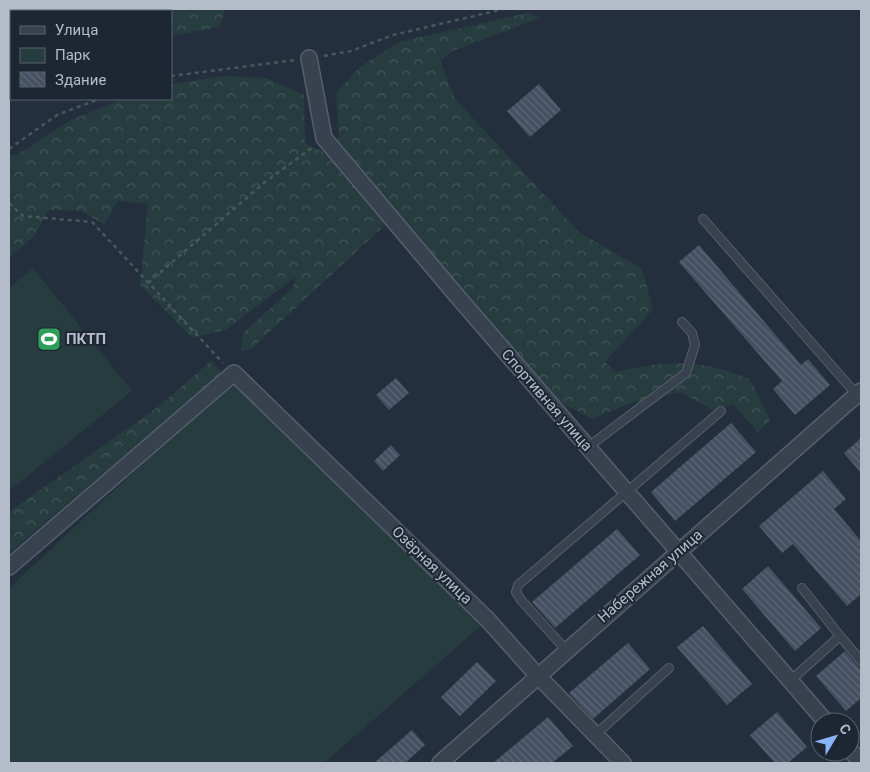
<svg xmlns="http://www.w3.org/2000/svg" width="870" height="772" viewBox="0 0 870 772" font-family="Roboto,sans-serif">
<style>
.green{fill:#263c3f}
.forest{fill:url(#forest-crowns)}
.building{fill:url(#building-back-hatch)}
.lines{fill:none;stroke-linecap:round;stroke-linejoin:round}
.service-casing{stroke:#565f6c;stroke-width:10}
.minor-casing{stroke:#565f6c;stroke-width:18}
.path{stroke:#44595c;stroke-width:2.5;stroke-dasharray:4 4;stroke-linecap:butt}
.service{stroke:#38414e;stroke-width:8}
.minor{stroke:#38414e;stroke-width:15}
.labels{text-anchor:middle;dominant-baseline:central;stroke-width:4;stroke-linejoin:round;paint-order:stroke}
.poi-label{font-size:15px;font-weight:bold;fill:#b4bcc9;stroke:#1d2633;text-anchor:start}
.street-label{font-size:15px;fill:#b4bcc9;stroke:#1d2633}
</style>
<defs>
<pattern id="forest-crowns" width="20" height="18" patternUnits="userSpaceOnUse" patternTransform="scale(1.25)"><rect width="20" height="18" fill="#263c3f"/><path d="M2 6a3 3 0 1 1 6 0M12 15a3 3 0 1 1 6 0" fill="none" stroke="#435659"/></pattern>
<pattern id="building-back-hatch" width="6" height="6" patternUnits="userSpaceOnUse" patternTransform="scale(1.25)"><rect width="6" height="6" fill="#455162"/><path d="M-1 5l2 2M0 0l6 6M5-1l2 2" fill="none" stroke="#5d6877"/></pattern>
</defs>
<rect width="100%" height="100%" fill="#242f3e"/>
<path class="green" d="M33,268L132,391L9,491V288Z
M233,380L483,624L324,763H9V588Z"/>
<path class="forest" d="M9,9H225L219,27L171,36V11H11V96L9,97Z
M528,13L540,18L450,52L440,61L455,99L579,232L642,269L653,309L605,362L616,372C647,364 682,360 713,367C726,370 738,375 750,379L770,420L758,432L733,405L712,410L681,392L629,404L592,419L530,386L392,225H385L251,349L241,351L243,333L292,289L296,277L225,330L192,338L140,285L148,204L118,201L104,225L82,211L49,210L34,236L9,258V156L18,154L71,120L123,99H171V84L225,76L266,78L304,95L305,143L323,152L339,137L336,93L360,67L399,42Z
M211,361L222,373L9,553V512L158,407Z"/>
<path class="building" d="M539,84L561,110L530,137L507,111Z
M699,245L801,365L808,359L830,385L795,415L773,389L782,381L679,262Z
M396,378L409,393L389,410L376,395Z
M731,423L756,452L675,521L651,492Z
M861,438V473L844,453Z
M391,445L400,455L383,471L374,461Z
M823,471L846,499L834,509L861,541V594L847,606L793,544L782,553L759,526Z
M617,529L640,555L555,628L532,602Z
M768,566L821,628L795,651L742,589Z
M703,626L752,684L727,705L677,647Z
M628,643L650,669L593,719L569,693Z
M845,651L861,670V698L846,711L816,676Z
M477,662L496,681L460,716L441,697Z
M777,712L807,747L788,763H775L750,735Z
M548,717L573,746L552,763H493Z
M412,730L425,745L405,763H374Z"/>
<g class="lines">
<g class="service-casing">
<path id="service" d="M703,219L857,395
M588,447L686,373L695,345L692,333L682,322
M840,636L861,661
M566,650L521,600L516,592L518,585L721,411
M790,681L840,636L802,588
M595,735L669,668"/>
</g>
<g class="minor-casing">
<path id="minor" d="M309,58L324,138L457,296L826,722
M9,567L234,373L488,620L537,675L623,763
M850,750L861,762
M440,763L861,391"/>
</g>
<path class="path" d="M324,56L351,51L393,35L504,9
M171,76L296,60
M9,149L57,115L99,99
M9,203L23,216L92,222L223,363
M148,283L265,182L313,147"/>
<use href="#service" class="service"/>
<use href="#minor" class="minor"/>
</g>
<defs>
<g id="stadium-square" transform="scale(1.25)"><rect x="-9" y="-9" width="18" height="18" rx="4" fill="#2e9e5b" stroke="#1d2633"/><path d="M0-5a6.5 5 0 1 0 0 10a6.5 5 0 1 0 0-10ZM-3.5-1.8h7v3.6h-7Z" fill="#fff"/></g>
</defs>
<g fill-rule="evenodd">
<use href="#stadium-square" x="49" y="339"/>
</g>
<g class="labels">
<g class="poi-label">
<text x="66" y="339">ПКТП</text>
</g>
<g class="street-label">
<text transform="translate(547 400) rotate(49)">Спортивная улица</text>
<text transform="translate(432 565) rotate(44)">Озёрная улица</text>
<text transform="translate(650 576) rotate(-41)">Набережная улица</text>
</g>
</g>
<rect width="870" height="772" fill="none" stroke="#b4bcc9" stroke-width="20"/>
<rect x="10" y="10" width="162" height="90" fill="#1d2633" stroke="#59626f"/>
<rect x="20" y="26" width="25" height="8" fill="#38414e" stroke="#59626f"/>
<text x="55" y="35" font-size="15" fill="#b4bcc9">Улица</text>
<rect x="20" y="48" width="25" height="15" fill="#263c3f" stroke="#59626f"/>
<text x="55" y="60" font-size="15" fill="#b4bcc9">Парк</text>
<rect x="20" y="72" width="25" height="15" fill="url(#building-back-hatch)" stroke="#59626f"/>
<text x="55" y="85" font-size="15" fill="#b4bcc9">Здание</text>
<g transform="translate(835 737) rotate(52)"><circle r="24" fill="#1d2633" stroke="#59626f"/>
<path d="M0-4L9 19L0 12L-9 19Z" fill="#8ab4f8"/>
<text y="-8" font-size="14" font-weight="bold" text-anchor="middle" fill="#b4bcc9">С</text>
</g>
</svg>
